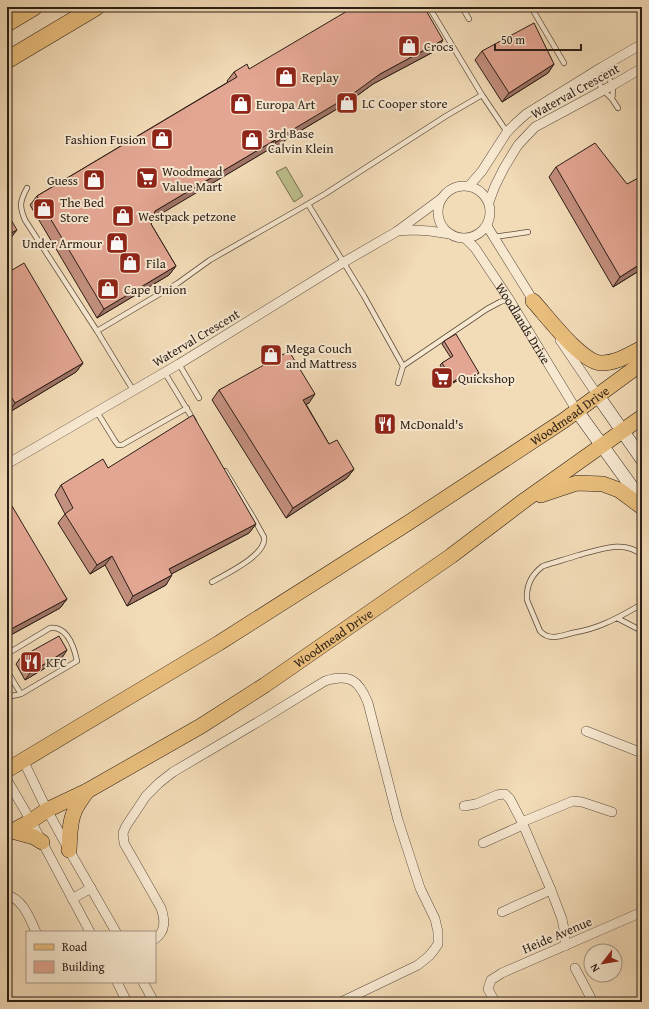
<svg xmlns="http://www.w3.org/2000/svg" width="649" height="1009" viewBox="0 0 649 1009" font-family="'Gentium Book Plus',serif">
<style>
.green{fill:#bebf8c;stroke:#746e51}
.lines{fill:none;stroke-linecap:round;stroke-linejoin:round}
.service-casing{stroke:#5d4d3e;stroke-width:6}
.minor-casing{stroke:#5d4d3e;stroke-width:10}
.secondary-casing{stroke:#2b1e16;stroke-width:14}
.primary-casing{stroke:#2b1e16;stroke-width:16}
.motorway-casing{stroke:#2b1e16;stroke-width:18}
.service{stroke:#f7e8d0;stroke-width:4.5}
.minor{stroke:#f7e8d0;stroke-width:9}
.secondary{stroke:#f7e8d0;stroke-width:13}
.primary{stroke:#e9be7c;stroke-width:15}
.motorway{stroke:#e9be7c;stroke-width:17}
.wall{fill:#c38f7e;stroke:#2b1e16}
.shaded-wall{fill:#9f7467;stroke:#2b1e16}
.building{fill:#e3a693;stroke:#2b1e16}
.labels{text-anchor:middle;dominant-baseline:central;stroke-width:4;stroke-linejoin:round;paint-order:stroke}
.poi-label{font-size:13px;fill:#2b1e16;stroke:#f7e8d0;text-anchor:start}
.street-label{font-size:13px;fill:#2b1e16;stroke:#f7e8d0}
</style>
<rect width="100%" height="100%" fill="#f2dbb7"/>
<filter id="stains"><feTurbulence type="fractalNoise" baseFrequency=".005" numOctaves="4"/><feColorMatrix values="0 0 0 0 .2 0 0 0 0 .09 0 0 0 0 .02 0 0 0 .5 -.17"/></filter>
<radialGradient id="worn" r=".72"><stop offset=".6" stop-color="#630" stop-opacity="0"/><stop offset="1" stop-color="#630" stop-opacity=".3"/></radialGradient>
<path class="green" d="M286,167L303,196L294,202L276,172Z"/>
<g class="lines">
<g class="service-casing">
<path id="service" d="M429,7L482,95
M462,7L469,19
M534,12L564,63
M602,67C609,78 615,84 612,99
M593,73L603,90L612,99L618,108
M27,188C20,201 19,206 25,220L97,331L133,390
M308,204L325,194L446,116L482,95L507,132
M494,237L528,232
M97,331L178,283L210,260L308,204L364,296L403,366L398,383
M179,364L199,398
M403,366L487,309L500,302L509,299
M165,373L194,421
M97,412L115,441L118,445H122L187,408
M642,555C624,539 599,550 579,555C567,559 555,562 543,566C532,574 526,586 527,600L540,631C549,641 561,636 572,633C584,631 595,628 606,623C618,618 630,611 642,604
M212,582C226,574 267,555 264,537L253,517L225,471
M617,618L642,631
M7,654L50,628C67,626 74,647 77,661L21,694
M7,671L21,694L7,697"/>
</g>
<g class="minor-casing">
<g id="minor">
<circle cx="464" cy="212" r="26"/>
<path d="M469,186L482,171L507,132L515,124L526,114L602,67L642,44"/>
<path d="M489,202L495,186L504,168L518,145L535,127L613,85L642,68"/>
<path d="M487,226L536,305"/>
<path d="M397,231L414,230L430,231L450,234"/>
<path id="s1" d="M466,239L475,248L509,299L577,411"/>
<path d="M560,340L598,396"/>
<path d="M7,464L179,364L344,262L396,232L442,198"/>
<path d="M586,731L642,753"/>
<path d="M23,760L47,810L69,850L116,932"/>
<path d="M7,780L31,821L90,932"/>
<path d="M464,806L476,804L497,795L503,794H505L510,799L522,822"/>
<path d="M483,843L523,825"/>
<path d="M7,895C23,899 30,919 36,932"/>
<path d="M72,899L91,888"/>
<path d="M502,912L551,890"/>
<path d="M155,939C166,931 165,920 161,908L124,843L123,833L126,826L146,796L159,783L173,772L263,719L325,681C349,673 359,680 368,703L398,820L420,888L435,919L438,932V944L434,950L429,956L418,965L341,1002"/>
<path d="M565,946V934L562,919L551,890L522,822L573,801L582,802L612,812"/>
<path d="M575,968L593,1002"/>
<path d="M117,982L127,1002"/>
<path d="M143,982L154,1002"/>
<path d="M495,1002L488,989L491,980L502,973L642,912"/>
</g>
</g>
<g class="secondary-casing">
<path id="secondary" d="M598,396L642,459
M577,411L642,501"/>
</g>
<g class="primary-casing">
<g id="primary">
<path d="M533,301C547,316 581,362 601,363C616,363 629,355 642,348"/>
<path d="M541,495L577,483L603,484L619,490L642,507"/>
<path id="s2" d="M7,770L219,643L408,523L563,421L642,363"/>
<path d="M12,831L34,837L42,842"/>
<path id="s3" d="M7,834L31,821L47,810L87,791L201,726L265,685L451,556L525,500L642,417"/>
<path d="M69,850C70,837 69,822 75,810C78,803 83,797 87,791"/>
</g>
</g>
<g class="motorway-casing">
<path id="motorway" d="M7,23L34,7
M7,60L96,7"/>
</g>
<use href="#service" class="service"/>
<use href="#minor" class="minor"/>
<use href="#secondary" class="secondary"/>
<use href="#primary" class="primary"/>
<use href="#motorway" class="motorway"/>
</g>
<path class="wall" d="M437,50L373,84L347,103L285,140L282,145L270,152L268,150L153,218L151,224L176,266L169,275L97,318L30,205L37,196L228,82L227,81L234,72L249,69Z
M482,51L554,64L548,73L502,102L475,60Z
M556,167L642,269L613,287L549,177Z
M7,273L83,363L76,372L8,413L7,411Z
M444,341L477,375L464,383L462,378L451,384L440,365L442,363L451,358L442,344Z
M219,390L309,403L306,404L329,444L354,469L347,478L286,518L212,400Z
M108,468L256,524L249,533L171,574L166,585L127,606L105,565L90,574L58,523L65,514L55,495L61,485Z
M7,510L67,599L60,608L7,637Z
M21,657L62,658L25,680L16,664Z"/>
<path class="shaded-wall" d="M443,40L437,50L373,84L347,103L285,140L282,145L270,152L276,142L287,133L380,74Z
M554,64L548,73L502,102L509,93Z
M275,140L268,150L149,221L155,211Z
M17,230L10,239L7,241V235Z
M642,263V269L613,287L620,277Z
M176,266L169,275L97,318L104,309Z
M83,363L76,372L8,413L15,403Z
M479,373L477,375L464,383L466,380Z
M463,375L462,378L451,384L453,382Z
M315,394L309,403L297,409L303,400Z
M354,469L347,478L286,518L293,508Z
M256,524L249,533L162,579L169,569Z
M112,556L105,565L90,574L97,565Z
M172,575L166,585L127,606L133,596Z
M67,599L60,608L7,637V636L11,629Z
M67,650L62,658L25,680L30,673Z"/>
<path class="building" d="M354,7H424L443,40L380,74L354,93L287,133L288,135L276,142L275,140L155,211L151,224L176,266L104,309L37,196L237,77L234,72L247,64L249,69Z
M534,23L554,64L509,93L482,51Z
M595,143L627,184L642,176V263L620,277L556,167Z
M7,213L17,230L7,235Z
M24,263L83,363L15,403L7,390V273Z
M456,334L479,373L466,380L463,375L453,382L442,363L453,356L444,341Z
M289,351L315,394L303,400L329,444L337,440L354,469L293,508L219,390Z
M193,415L256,524L169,569L172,575L133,596L112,556L97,565L65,514L73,508L61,485L103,459L108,468Z
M12,506L67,599L11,629L7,622V510Z
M59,636L67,650L30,673L21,657Z"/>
<defs>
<g id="shop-square" transform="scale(1.15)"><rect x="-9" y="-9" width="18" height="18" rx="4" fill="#8f2418" stroke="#f7e8d0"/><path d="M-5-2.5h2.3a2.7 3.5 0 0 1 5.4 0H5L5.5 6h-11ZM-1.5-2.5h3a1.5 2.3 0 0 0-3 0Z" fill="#fff"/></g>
<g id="supermarket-square" transform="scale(1.15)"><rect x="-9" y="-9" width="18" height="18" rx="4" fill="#8f2418" stroke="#f7e8d0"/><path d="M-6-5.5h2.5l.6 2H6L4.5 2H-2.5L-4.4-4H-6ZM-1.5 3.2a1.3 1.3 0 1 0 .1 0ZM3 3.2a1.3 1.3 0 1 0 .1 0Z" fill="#fff"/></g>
<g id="restaurant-square" transform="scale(1.15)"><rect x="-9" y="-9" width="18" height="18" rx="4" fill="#8f2418" stroke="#f7e8d0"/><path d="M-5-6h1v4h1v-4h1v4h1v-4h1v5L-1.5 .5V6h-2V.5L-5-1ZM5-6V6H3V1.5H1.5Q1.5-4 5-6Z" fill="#fff"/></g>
</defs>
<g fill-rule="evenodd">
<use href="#shop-square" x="409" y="46"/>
<use href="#shop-square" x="286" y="77"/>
<use href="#shop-square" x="347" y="103"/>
<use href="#shop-square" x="241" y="104"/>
<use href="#shop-square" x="162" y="139"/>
<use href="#shop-square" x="252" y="140"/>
<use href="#supermarket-square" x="147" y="178"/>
<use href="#shop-square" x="94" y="180"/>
<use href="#shop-square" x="44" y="209"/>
<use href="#shop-square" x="123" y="216"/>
<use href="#shop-square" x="117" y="243"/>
<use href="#shop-square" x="130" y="263"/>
<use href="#shop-square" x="108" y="289"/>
<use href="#shop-square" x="271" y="355"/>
<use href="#supermarket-square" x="442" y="378"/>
<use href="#restaurant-square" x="385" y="424"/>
<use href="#restaurant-square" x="31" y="662"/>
</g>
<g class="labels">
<g class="poi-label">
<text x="424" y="46">Crocs</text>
<text x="302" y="77">Replay</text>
<text x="362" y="103">LC Cooper store</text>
<text x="256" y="104">Europa Art</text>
<text x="268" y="133">3rd Base<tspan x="268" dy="15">Calvin Klein</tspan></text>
<text x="146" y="139" text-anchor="end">Fashion Fusion</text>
<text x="162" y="171">Woodmead<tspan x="162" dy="15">Value Mart</tspan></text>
<text x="78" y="180" text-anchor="end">Guess</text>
<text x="60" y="202">The Bed<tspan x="60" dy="15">Store</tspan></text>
<text x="138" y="216">Westpack petzone</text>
<text x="102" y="243" text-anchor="end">Under Armour</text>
<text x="146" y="263">Fila</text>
<text x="124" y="289">Cape Union</text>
<text x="286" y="348">Mega Couch<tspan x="286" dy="15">and Mattress</tspan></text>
<text x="458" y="378">Quickshop</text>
<text x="400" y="424">McDonald's</text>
<text x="46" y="662">KFC</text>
</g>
<g class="street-label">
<text transform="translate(575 91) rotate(-29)">Waterval Crescent</text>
<text stroke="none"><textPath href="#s1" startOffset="102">Woodlands Drive</textPath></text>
<text transform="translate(196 338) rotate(-31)">Waterval Crescent</text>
<text stroke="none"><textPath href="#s2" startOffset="665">Woodmead Drive</textPath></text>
<text stroke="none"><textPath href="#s3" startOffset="381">Woodmead Drive</textPath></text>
<text transform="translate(557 935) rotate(-23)">Heide Avenue</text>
</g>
</g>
<rect width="649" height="1009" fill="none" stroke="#f2dbb7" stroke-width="24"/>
<rect x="8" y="8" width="633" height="993" fill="none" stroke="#2b1e16" stroke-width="2"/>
<rect x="12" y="12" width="625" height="985" fill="none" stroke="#2b1e16"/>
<rect x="26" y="931" width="130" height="52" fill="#f7e8d0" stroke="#a59786"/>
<rect x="34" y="944" width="20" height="6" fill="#e9be7c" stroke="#a59786"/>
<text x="62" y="951" font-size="12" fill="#2b1e16">Road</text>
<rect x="34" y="961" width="20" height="12" fill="#e3a693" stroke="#a59786"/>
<text x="62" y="971" font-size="12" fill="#2b1e16">Building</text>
<g transform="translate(603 963) rotate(239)"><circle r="19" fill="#f7e8d0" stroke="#a59786"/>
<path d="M0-3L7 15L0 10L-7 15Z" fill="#8f2418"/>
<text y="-6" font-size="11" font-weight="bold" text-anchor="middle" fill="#2b1e16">N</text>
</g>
<path d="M495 44v6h86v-6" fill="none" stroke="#2b1e16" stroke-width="2"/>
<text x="501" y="44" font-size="12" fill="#2b1e16" stroke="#f7e8d0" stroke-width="3" paint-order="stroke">50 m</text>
<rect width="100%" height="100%" filter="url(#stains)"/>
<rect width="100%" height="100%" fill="url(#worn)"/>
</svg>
